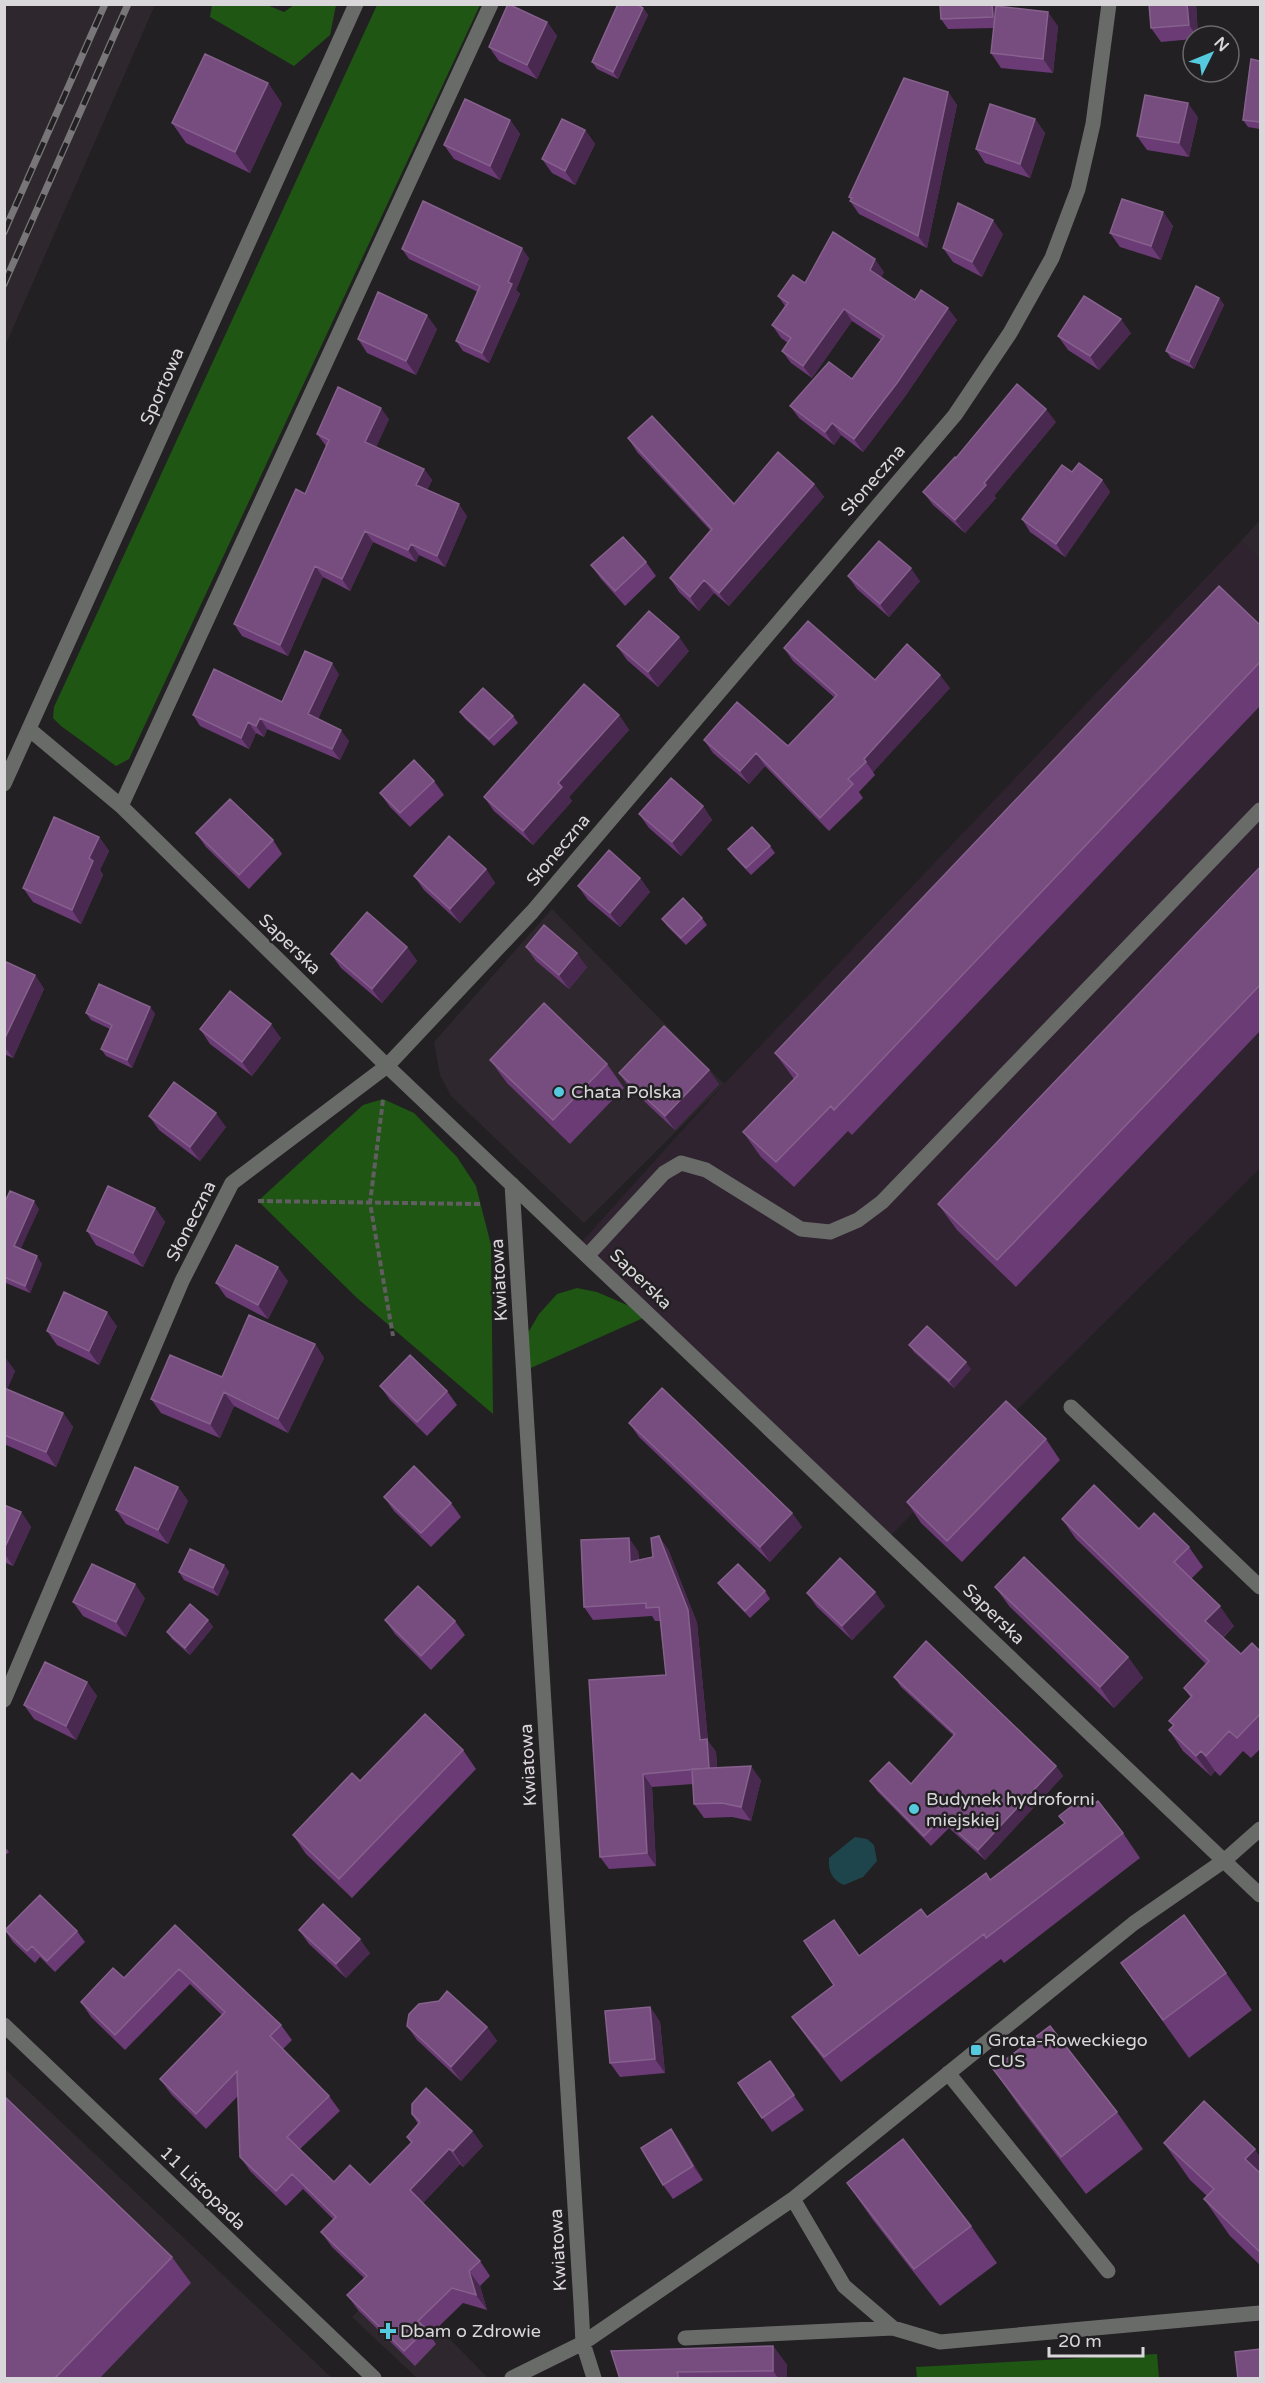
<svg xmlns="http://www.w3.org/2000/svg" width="1265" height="2383" viewBox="0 0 1265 2383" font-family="'Varela Round',sans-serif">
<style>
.built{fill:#2e282e}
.industrial{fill:#2f2330}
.green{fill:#1f5614}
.water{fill:#1e454c}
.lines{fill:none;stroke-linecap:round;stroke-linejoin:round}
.path{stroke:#605e60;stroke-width:4;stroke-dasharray:6 3;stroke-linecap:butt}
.minor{stroke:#696b69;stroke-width:15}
.rail-casing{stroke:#787678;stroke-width:7}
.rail{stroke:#222022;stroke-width:4.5;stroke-dasharray:14;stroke-linecap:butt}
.wall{fill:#6b3b75}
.shaded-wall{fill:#49294f}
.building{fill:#774c7f;stroke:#86618d;stroke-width:1.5}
.poi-dot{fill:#55cade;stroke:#222022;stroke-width:2}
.labels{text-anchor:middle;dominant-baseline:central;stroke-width:5;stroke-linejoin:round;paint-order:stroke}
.street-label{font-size:18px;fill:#d9d7d9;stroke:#222022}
.poi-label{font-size:18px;fill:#d9d7d9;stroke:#222022;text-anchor:start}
</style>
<rect width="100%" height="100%" fill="#222022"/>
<path class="built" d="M5,4L155,5L5,346L4,5Z
M1260,520V560L1241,541Z
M552,909L724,1084L584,1223L451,1096L440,1075L434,1042Z
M5,2069L332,2378H5Z
M390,2278L488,2378H417L352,2317Z"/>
<path class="industrial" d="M1241,541L1260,560V1168L887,1539L578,1246L724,1084Z"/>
<path class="green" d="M212,5H267L284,12L294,5H336L330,35L294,66L210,17Z
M377,5H480L129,759L116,766L61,726L53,718L54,707Z
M383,1099L414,1113L457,1157L476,1186L491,1245L493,1414L357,1298L258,1201L363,1105Z
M577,1288L597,1292L650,1315L524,1371L522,1343L539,1314L557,1294Z
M1157,2354L1159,2378H917L916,2367Z"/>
<path class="water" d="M855,1837L867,1839L874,1845L877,1861L863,1877L844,1885C832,1880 828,1871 829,1858Z"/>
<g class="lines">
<path class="path" d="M383,1100L370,1203L393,1336
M258,1201L480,1204"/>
<path class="minor" d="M29,729L121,806L387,1066L1260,1895
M4,784L356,4
M121,806L491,4
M512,1184L581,2304L583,2343L594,2378
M588,1255L664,1173L681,1163L706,1170L801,1229L830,1232L858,1220L882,1202L1260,810
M1071,1407L1260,1587
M4,1700L182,1281L232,1183L387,1066L532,912L955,415L1010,333L1052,258L1078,189L1093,124L1109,4
M4,2025L374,2378
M948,2073L1108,2271
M793,2199L844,2286L893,2328L940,2342L1260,2313
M685,2338L893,2328
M512,2378L583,2343L793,2199L1134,1923L1225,1860L1260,1829"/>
<g class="rail-casing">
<path id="rail" d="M4,232L105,4
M4,284L128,4"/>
</g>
<use href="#rail" class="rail"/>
</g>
<path class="wall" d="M1149,4H1196L1198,36H1193V39L1161,42L1151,28Z
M999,6L1058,26L1053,73L1001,68L991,53L994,28L948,29L941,19Z
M643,8L648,15L618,79L597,69L592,62Z
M547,22L557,36L537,79L499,61L489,47Z
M1260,61V129L1248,127L1243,120Z
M268,83L282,104L250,173L186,143L172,123Z
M948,92L957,105L927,248L859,214L850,201L851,200L849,197Z
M1198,117L1189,157L1147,150L1137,136Z
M1035,119L1045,133L1030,178L985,163L976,149Z
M510,120L520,134L500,180L454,159L444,145Z
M585,130L595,144L575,185L552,173L542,159Z
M1163,212L1173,226L1161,260L1120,247L1110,233Z
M1003,234L982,277L953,262L943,248Z
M402,249L529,258L516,290L520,294L489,363L463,351L456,341L478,292L409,259Z
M884,272L881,277L915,300L957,320L906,395L863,452L841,435L834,445L799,418L790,406L852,379L881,340L852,321L812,378L791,363L782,351L788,343L781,338L772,325L785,306L778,296L805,283Z
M1219,298L1224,305L1194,369L1171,358L1166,351Z
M437,329L416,375L367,353L358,339Z
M1131,333L1099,370L1068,350L1058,336Z
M389,419L376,447L424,469L432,480L427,490L467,516L445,567L419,555L416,562L373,542L350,591L323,577L288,656L242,636L234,624L305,494L326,446L317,434Z
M1056,422L994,496L996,498L965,533L933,505L923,492L956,458Z
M628,438L734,504L814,484L824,497L729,606L714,593L699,611L679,592L670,578L710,530L637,452Z
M1102,480L1110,492L1065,557L1030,532L1022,519Z
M646,562L656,576L625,606L601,579L591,565Z
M848,576L920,581L889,617L857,589Z
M1260,625V706L852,1135L848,1131L794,1187L761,1157L743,1132L794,1079L775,1053Z
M617,646L689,651L658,687L627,660Z
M784,648L875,680L950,688L873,772L875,775L859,792L863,798L829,831L765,766L749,784L713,753L704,740L788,746L835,698L793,661Z
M339,674L318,719L349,741L340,760L267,729L264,737L256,733L249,749L200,726L193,715L282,702Z
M460,712L513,716L518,723L494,746L465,719Z
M619,715L629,730L569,797L572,801L533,845L494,811L484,797Z
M434,781L444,795L410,827L390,807L380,793Z
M703,806L712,820L681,856L649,828L639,814Z
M196,833L273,840L282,854L249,889L206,847Z
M99,837L109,851L100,870L103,875L81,924L33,902L23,888Z
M770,846L775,853L751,875L733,856L728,849Z
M1260,867V1031L1016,1287L957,1230L938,1204Z
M486,869L495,883L460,923L424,890L414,876Z
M640,878L650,892L620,927L588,900L578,886Z
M702,918L707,925L686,945L667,926L662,919Z
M407,947L417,961L382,1003L341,968L331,954Z
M526,947L587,967L569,989L536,961Z
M4,961L35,975L44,989L13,1058L4,1054Z
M150,1007L155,1014L132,1068L106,1056L101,1049L110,1029L91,1020L86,1013Z
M200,1029L281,1038L252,1076L210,1044Z
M490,1060L607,1064L624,1088L570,1144L507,1083Z
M619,1073L719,1084L675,1130L629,1087Z
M149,1116L226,1127L200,1161L159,1130Z
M4,1204L39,1209L20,1249L42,1264L30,1293L6,1283L4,1281Z
M155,1208L165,1222L143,1267L96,1245L87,1231Z
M288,1281L268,1319L226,1297L216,1283Z
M117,1326L99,1365L57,1345L47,1331Z
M315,1344L324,1358L288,1433L234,1406L220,1438L161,1413L151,1399L222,1377Z
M909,1345L971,1369L954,1388L914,1352Z
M4,1357L15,1371L7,1389L63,1413L73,1427L56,1467L4,1444Z
M380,1386L447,1391L457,1405L427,1436L390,1400Z
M629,1423L792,1513L802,1527L770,1562L639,1437Z
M1046,1439L1060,1460L962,1562L921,1523L907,1502Z
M178,1487L188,1501L168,1544L126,1524L116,1510Z
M384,1497L451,1503L461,1517L431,1547L394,1511Z
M4,1505L21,1512L31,1527L13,1566L4,1562Z
M1062,1519L1139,1529L1189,1547L1203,1567L1191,1579L1234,1626L1223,1638L1241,1654L1260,1651V1749L1251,1758L1243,1751L1220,1776L1215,1771L1211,1776L1183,1751L1169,1730L1173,1726L1169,1721L1191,1698L1184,1688L1206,1664L1076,1539Z
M668,1549L697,1623L708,1741L716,1752L717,1768L761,1780L751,1821L732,1817L704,1818L694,1804L693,1784L652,1787L656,1866L609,1869L600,1857L666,1675L660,1621H655L652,1616L593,1620L584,1607L638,1551L639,1560L653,1557Z
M224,1565L229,1572L218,1596L184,1580L179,1572Z
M718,1583L765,1591L770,1599L750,1618L723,1590Z
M995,1587L1128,1657L1143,1678L1114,1708L1010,1607Z
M807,1593L885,1606L852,1640L817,1607Z
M145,1598L126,1637L83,1616L73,1602Z
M208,1620L213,1627L190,1655L172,1639L167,1632Z
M385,1620L455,1621L465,1635L431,1670L395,1634Z
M894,1677L1056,1766L1063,1776L985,1860L949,1828L931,1846L877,1791L870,1781L911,1784L954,1736L901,1687Z
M87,1682L97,1696L76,1740L34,1719L24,1705Z
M463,1750L476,1769L352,1898L306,1854L293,1835L360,1781Z
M1093,1804L1123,1833L1140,1858L1004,1963L1001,1959L841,2082L810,2042L792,2017L834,1985L859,1956L927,1917L990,1880Z
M4,1846L9,1852L4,1856Z
M175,1925L281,2025L292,2040L283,2049L329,2096L340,2111L300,2149L334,2182L370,2185L411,2143L407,2137L418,2124L412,2114L472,2131L483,2146L463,2167L460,2164L423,2203L480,2261L490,2276L480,2286L487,2310L463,2303L430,2335L436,2344L415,2366L358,2310L347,2295L364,2278L332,2247L321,2232L333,2219L303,2189L286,2206L251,2172L240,2157L238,2096L206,2129L171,2094L160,2079L222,2015L190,1984L125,2050L91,2017L81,2002L124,1978Z
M5,1930L77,1931L85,1942L55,1972L40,1957L35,1963L13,1942Z
M299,1930L370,1953L346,1978L309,1944Z
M1121,1963L1226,1973L1252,2010L1189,2058Z
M650,2007L660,2022L665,2073L620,2077L610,2063Z
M407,2026L487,2027L497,2041L461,2081L417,2040Z
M770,2061L804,2110L772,2132L738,2083Z
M993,2069L1117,2112L1143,2149L1086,2194L1019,2106Z
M671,2129L681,2143L703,2180L673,2199L663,2185Z
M1164,2143L1260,2157V2265L1230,2236L1204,2199L1207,2196L1190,2180Z
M847,2183L971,2226L997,2263L940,2306L873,2220Z
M172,2257L191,2283L99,2379H4Z
M773,2346L787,2365V2379H620Z"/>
<path class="shaded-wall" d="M992,4H998L1000,28L993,17Z
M1187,4H1196L1198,36H1197L1189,25Z
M643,8L648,15L618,79L613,72Z
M1048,12L1058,26L1053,73L1043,59Z
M547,22L557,36L537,79L527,65Z
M268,83L282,104L250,173L235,152Z
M948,92L957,105L927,248L918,236Z
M1188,103L1198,117L1189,157L1179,143Z
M1035,119L1045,133L1030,178L1020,164Z
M510,120L520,134L500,180L490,166Z
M585,130L595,144L575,185L565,171Z
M1163,212L1173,226L1161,260L1151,246Z
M993,220L1003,234L982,277L972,262Z
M522,248L529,258L516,290L520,294L489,363L482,353Z
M875,259L884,272L878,282L870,270Z
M1219,298L1224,305L1194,369L1189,362Z
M948,308L957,320L906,395L863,452L854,439Z
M844,309L852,321L812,378L803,366Z
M427,315L437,329L416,375L406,361Z
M1121,319L1131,333L1099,370L1090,356Z
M381,408L389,419L373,454L365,442Z
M1046,409L1056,422L994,496L996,498L965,533L955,520Z
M832,423L841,435L834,445L825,432Z
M424,469L432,480L424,496L416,485Z
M1102,480L1110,492L1065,557L1056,544Z
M814,484L824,497L729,606L719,593Z
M459,504L467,516L445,567L437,556Z
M365,531L373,542L350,591L342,579Z
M411,544L419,555L416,562L408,550Z
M315,566L323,577L288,656L280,645Z
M911,568L920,581L889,617L880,604Z
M704,580L714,593L699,611L690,597Z
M679,637L689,651L658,687L648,672Z
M332,663L339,674L315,725L308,714Z
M940,675L950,688L873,772L864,759Z
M619,715L629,730L569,797L572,801L533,845L523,831L558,783Z
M260,718L267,729L264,737L256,726Z
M248,722L256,733L249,749L241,738Z
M341,730L349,741L340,760L332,749Z
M756,753L765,766L749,784L740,771Z
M703,806L712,820L681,856L672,842Z
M99,837L109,851L100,870L103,875L81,924L72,910L89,858Z
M486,869L495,883L460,923L450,909Z
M640,878L650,892L620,927L610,913Z
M407,947L417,961L382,1003L372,989Z
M577,953L587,967L569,989L559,975Z
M35,975L44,989L13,1058L4,1046V1040Z
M150,1007L155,1014L132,1068L127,1060Z
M271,1024L281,1038L252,1076L242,1062Z
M709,1070L719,1084L675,1130L665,1116Z
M216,1113L226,1127L200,1161L190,1147Z
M34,1201L39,1209L19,1253L14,1246Z
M155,1208L165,1222L143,1267L133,1253Z
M37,1256L42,1264L30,1293L25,1286Z
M278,1267L288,1281L268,1319L258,1305Z
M107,1312L117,1326L99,1365L89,1351Z
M315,1344L324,1358L288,1433L278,1419Z
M5,1357L15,1371L4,1396V1359Z
M966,1362L971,1369L954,1388L949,1381Z
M224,1392L234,1406L220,1438L210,1424Z
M63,1413L73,1427L56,1467L46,1452Z
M178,1487L188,1501L168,1544L158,1530Z
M21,1512L31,1527L13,1566L4,1553V1549Z
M792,1513L802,1527L770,1562L760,1547Z
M659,1536L668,1549L697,1623L708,1741L716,1752L718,1782L709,1769L700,1740Z
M629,1538L638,1551L639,1575L630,1562Z
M224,1565L229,1572L218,1596L213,1588Z
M135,1584L145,1598L126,1637L116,1622Z
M875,1592L885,1606L852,1640L842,1626Z
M1220,1606L1234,1626L1219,1641L1205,1621Z
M208,1620L213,1627L190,1655L185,1648Z
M1128,1657L1143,1678L1114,1708L1100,1687Z
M87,1682L97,1696L76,1740L66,1726Z
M1201,1751L1215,1771L1211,1776L1196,1756Z
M751,1766L761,1780L751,1821L741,1807Z
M1056,1766L1063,1776L985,1860L978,1850Z
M643,1774L652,1787L656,1866L647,1853Z
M360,1939L370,1953L346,1978L336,1964Z
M650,2007L660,2022L665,2073L655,2059Z
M487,2027L497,2041L461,2081L451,2067Z
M671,2129L681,2143L703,2180L693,2166Z
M472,2131L483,2146L463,2167L453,2151Z
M449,2149L460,2164L420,2206L410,2190Z
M1255,2149L1260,2157V2180L1245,2159Z
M469,2271L480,2286L487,2310L476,2295Z
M773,2346L787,2365V2379H779L773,2371Z"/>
<path class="building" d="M508,4L547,22L527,65L489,47Z
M618,4H636L643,8L613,72L592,62Z
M940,4H992L993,17L941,19Z
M1149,4H1187L1189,25L1151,28Z
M996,6L1048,12L1043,59L991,53Z
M205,54L268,83L235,152L172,123Z
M1251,59L1260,61V122L1243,120Z
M904,78L948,92L918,236L850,201L852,198L849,197Z
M1145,95L1188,103L1179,143L1137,136Z
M465,99L510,120L490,166L444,145Z
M990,104L1035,119L1020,164L976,149Z
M562,119L585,130L565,171L542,159Z
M1122,199L1163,212L1151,246L1110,233Z
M423,201L522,248L508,282L512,284L482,353L456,341L480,286L402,249Z
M958,203L993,220L972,262L943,248Z
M833,232L875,259L870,270L915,300L921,290L948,308L897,383L854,439L832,423L825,432L790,406L829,362L852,379L884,336L844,309L803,366L782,351L791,338L772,325L788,303L778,296L793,275L805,283Z
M1196,286L1219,298L1189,362L1166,351Z
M378,292L427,315L406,361L358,339Z
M1084,296L1121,319L1090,356L1058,336Z
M1017,384L1046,409L984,483L986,485L955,520L923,492L955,457L956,458Z
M338,387L381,408L365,442L424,469L416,485L459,504L437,556L411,544L408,550L365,531L342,579L315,566L280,645L234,624L296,489L305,494L329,440L317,434Z
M652,416L734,504L778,452L814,484L719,593L704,580L690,597L670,578L712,529L628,438Z
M1079,463L1102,480L1056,544L1022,519L1062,465L1072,472Z
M623,537L646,562L615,591L591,565Z
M879,541L911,568L880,604L848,576Z
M1219,586L1260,625V662L834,1110L831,1106L776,1162L743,1132L798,1075L775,1053Z
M649,611L679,637L648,672L617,646Z
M808,621L875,680L907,644L940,675L864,759L866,762L848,779L853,784L820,818L756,753L740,771L704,740L737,702L788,746L837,695L784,648Z
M305,651L332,663L308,714L341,730L332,749L260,718L256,726L248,722L241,738L193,715L214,669L282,702Z
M584,684L619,715L558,783L562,787L523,831L484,797Z
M483,688L513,716L489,739L460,712Z
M414,760L434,781L400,813L380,793Z
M671,778L703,806L672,842L639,814Z
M230,799L273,840L239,875L196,833Z
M54,817L99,837L89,858L93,861L72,910L23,888Z
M752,827L770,846L746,868L728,849Z
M449,836L486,869L450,909L414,876Z
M609,850L640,878L610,913L578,886Z
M1260,867V985L997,1260L938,1204Z
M683,898L702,918L681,938L662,919Z
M367,912L407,947L372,989L331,954Z
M544,925L577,953L559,975L526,947Z
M4,961L35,975L4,1040Z
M99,984L150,1007L127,1060L101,1049L112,1025L86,1013Z
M230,991L271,1024L242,1062L200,1029Z
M544,1003L607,1064L553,1120L490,1060Z
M664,1026L709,1070L665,1116L619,1073Z
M174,1082L216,1113L190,1147L149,1116Z
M108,1186L155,1208L133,1253L87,1231Z
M10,1191L34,1201L14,1246L37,1256L25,1286L4,1277V1204Z
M236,1245L278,1267L258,1305L216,1283Z
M64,1292L107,1312L89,1351L47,1331Z
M249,1315L315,1344L278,1419L224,1392L210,1424L151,1399L170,1355L222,1377Z
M927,1326L966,1362L949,1381L909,1345Z
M410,1355L447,1391L417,1422L380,1386Z
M4,1388L63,1413L46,1452L4,1435Z
M662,1388L792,1513L760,1547L629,1423Z
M1006,1401L1046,1439L947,1541L907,1502Z
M414,1466L451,1503L421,1533L384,1497Z
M135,1467L178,1487L158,1530L116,1510Z
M1094,1485L1139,1529L1154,1513L1189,1547L1174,1562L1220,1606L1205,1621L1241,1654L1252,1643L1260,1651V1714L1237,1738L1229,1731L1206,1756L1201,1751L1196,1756L1169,1730L1174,1725L1169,1721L1192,1696L1184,1688L1209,1661L1062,1519Z
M4,1505L21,1512L4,1549Z
M659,1536L688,1610L700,1740L707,1739L709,1768L643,1774L647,1853L600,1857L589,1680L666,1675L659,1607L646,1608V1603L584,1607L581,1540L629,1538L630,1562L653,1557L651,1538Z
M190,1549L224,1565L213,1588L179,1572Z
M1024,1557L1128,1657L1100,1687L995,1587Z
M840,1558L875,1592L842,1626L807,1593Z
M92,1564L135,1584L116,1622L73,1602Z
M738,1564L765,1591L745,1611L718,1583Z
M418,1586L455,1621L421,1656L385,1620Z
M190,1604L208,1620L185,1648L167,1632Z
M926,1641L1056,1766L978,1850L942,1818L924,1836L870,1781L889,1762L911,1784L955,1734L894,1677Z
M45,1662L87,1682L66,1726L24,1705Z
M425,1714L463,1750L339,1879L293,1835L352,1773L360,1781Z
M751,1766L741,1807L722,1803L694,1804L692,1769Z
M1086,1795L1093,1804L1098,1801L1123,1833L986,1938L984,1934L824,2057L792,2017L834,1985L804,1941L834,1920L859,1956L921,1909L927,1917L986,1873L990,1880L1065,1823L1059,1816Z
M40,1895L77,1931L47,1961L32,1946L27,1951L5,1930Z
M323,1904L360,1939L336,1964L299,1930Z
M1184,1915L1226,1973L1163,2020L1121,1963Z
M175,1925L281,2025L270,2036L329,2096L287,2137L334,2182L350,2165L370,2185L412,2142L407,2137L420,2122L412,2114V2104L426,2088L472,2131L453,2151L449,2149L410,2190L480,2261L469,2271L476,2295L452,2288L418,2321L426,2329L404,2351L347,2295L367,2276L321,2232L336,2217L292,2174L276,2191L240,2157L237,2071L196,2114L160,2079L225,2012L179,1969L115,2035L81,2002L113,1968L124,1978Z
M447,1991L487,2027L451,2067L407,2026L409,2014L419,2004L439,2001Z
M650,2007L655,2059L610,2063L605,2011Z
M1050,2026L1117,2112L1061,2157L993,2069Z
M770,2061L794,2095L762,2118L738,2083Z
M4,2096L172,2257L54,2379H4Z
M1204,2101L1255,2149L1245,2159L1260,2173V2252L1204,2199L1214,2189L1164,2143Z
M671,2129L693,2166L663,2185L641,2148Z
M903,2139L971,2226L914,2269L847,2183Z
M773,2346V2371L677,2372L679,2379H620L611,2351Z
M1260,2349V2379H1238L1235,2352Z"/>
<g class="poi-dot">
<circle cx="559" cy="1092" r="6"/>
<circle cx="914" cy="1809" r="6"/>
<rect x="970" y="2044" width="12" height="12" rx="3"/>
<path d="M385 2322h6v6h6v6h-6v6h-6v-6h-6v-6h6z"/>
</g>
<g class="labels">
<g class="street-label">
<text transform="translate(162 386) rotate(-66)">Sportowa</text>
<text transform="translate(873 480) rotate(-49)">Słoneczna</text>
<text transform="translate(558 850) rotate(-50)">Słoneczna</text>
<text transform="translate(290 944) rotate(44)">Saperska</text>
<text transform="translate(191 1221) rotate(-63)">Słoneczna</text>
<text transform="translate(641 1279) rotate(44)">Saperska</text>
<text transform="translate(499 1280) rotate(-93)">Kwiatowa</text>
<text transform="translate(994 1614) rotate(44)">Saperska</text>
<text transform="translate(528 1765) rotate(-93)">Kwiatowa</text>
<text transform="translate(203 2188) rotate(44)">11 Listopada</text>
<text transform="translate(558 2250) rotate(-93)">Kwiatowa</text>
</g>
<g class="poi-label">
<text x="571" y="1092">Chata Polska</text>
<text x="926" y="1799">Budynek hydroforni<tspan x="926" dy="21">miejskiej</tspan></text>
<text x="988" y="2040">Grota-Roweckiego<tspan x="988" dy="21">CUS</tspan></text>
<text x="400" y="2331">Dbam o Zdrowie</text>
</g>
</g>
<rect width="1265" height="2383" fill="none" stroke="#d9d7d9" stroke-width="12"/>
<g transform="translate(1211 54) rotate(47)"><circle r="28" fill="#222022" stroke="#6b696b" stroke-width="1.5"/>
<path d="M0-4.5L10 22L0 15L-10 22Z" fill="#55cade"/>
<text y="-9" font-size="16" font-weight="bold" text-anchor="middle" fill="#d9d7d9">N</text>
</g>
<path d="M1049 2347v9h94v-9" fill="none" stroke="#d9d7d9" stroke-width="3"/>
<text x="1058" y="2347" font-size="18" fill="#d9d7d9" stroke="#222022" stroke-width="4.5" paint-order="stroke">20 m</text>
</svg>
